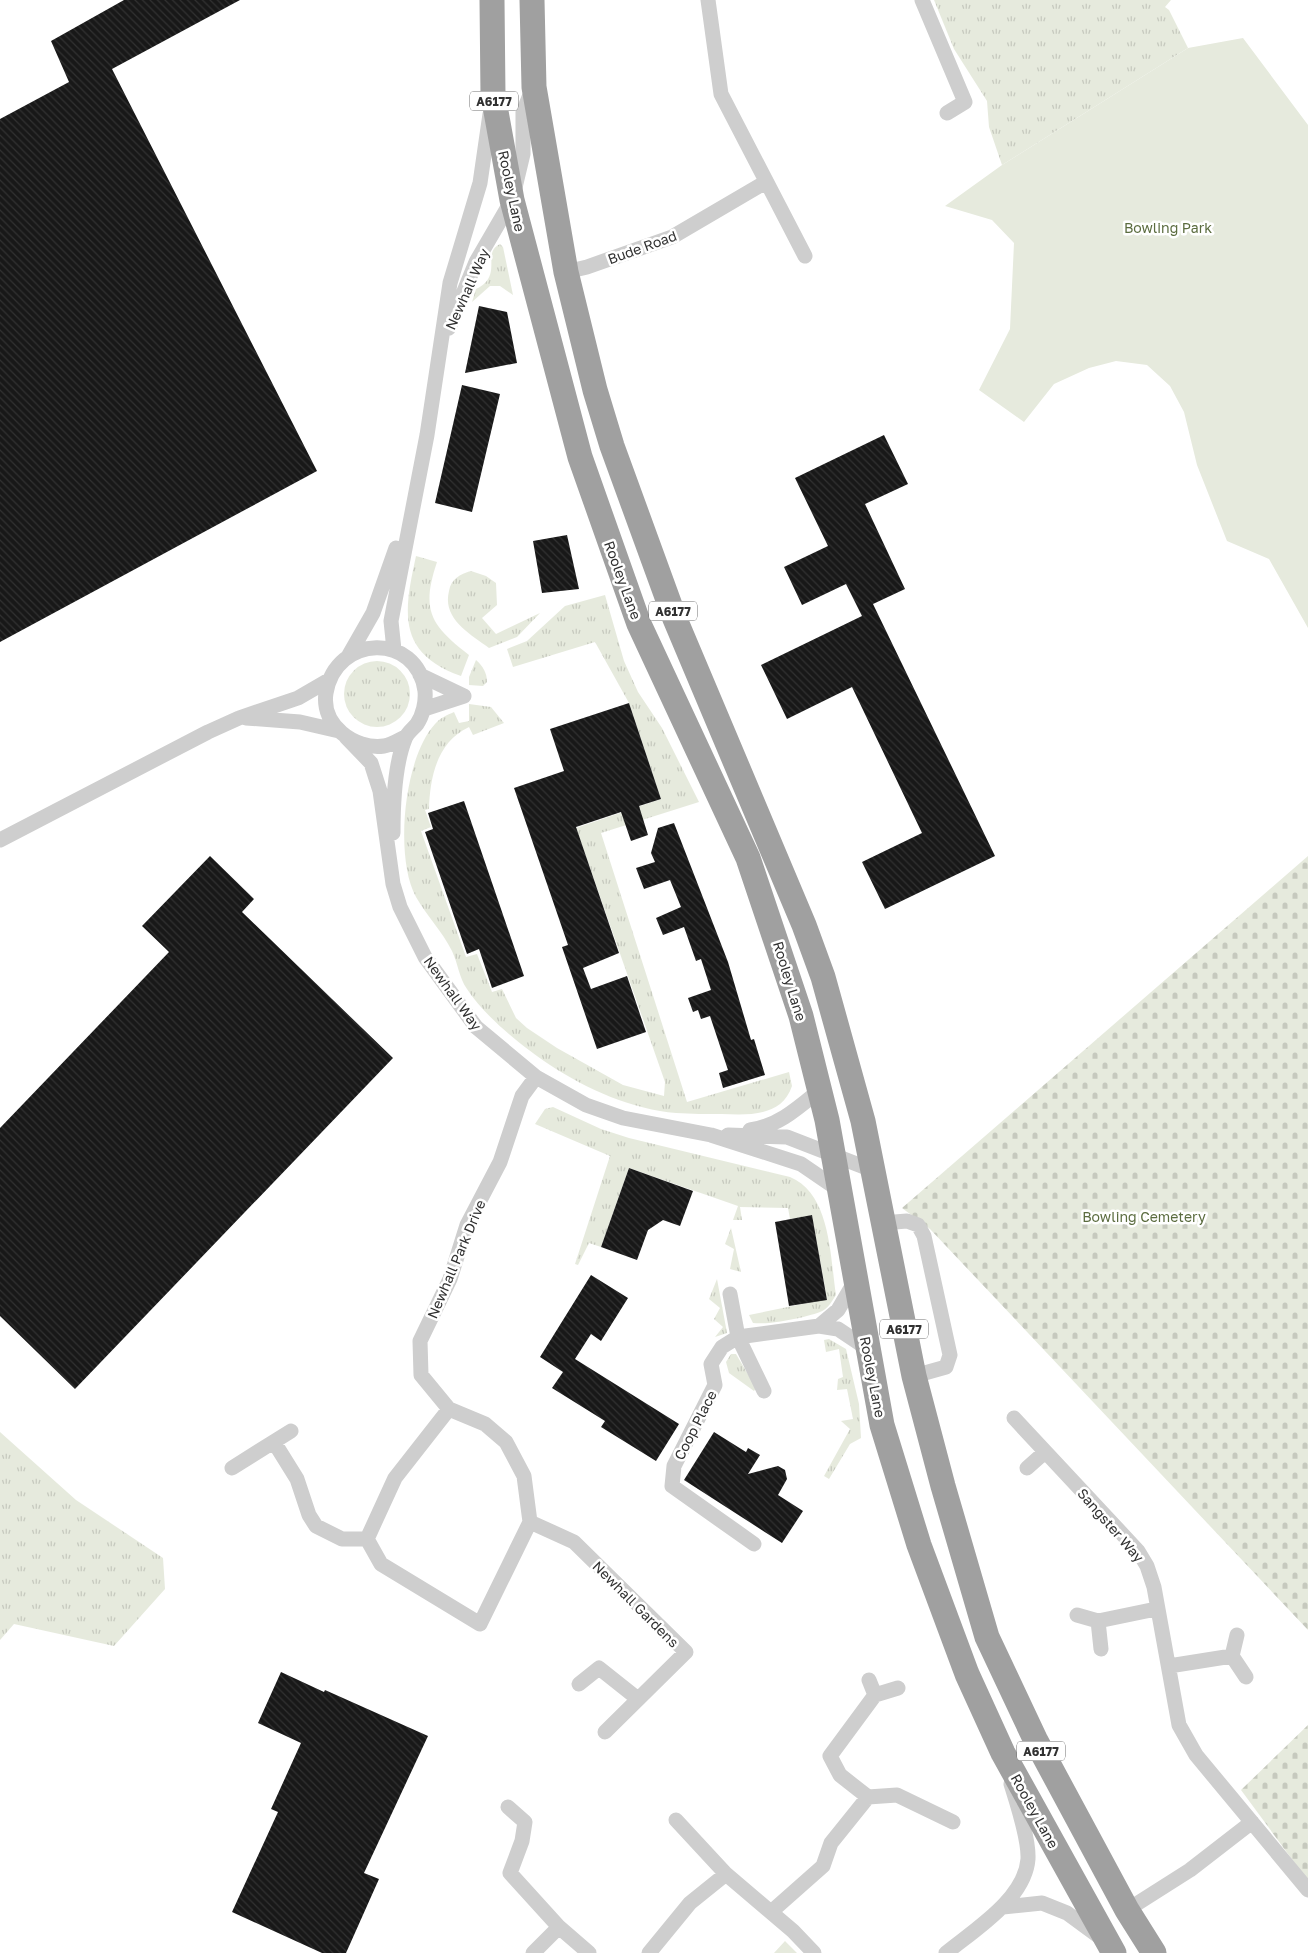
<svg xmlns="http://www.w3.org/2000/svg" width="1308" height="1953" viewBox="0 0 1308 1953" font-family="'Golos Text',sans-serif">
<style>
.grass{fill:url(#grass-tufts)}
.cemetery{fill:url(#cemetery-stones)}
.park{fill:#e6eadd}
.building{fill:url(#building-back-hatch)}
.lines{fill:none;stroke-linecap:round;stroke-linejoin:round}
.minor{stroke:#cecece;stroke-width:15}
.trunk{stroke:#a0a0a0;stroke-width:25}
.labels{text-anchor:middle;dominant-baseline:central;stroke-width:5;stroke-linejoin:round;paint-order:stroke}
.shield{fill:#fff;stroke:#6f6f6f;stroke-width:1}
.shield-label{font-size:12px;font-weight:bold;fill:#313131}
.street-label{font-size:14px;fill:#313131;stroke:#fff}
.park-label{font-size:14px;fill:#5b6c3f;stroke:#fff}
</style>
<defs>
<pattern id="grass-tufts" width="24" height="20" patternUnits="userSpaceOnUse" patternTransform="scale(1.25)"><rect width="24" height="20" fill="#e6eadd"/><path d="M3 7l-1-3M5 7V3M7 7l1-3M15 17l-1-3M17 17v-4M19 17l1-3" fill="none" stroke="#c6c9be"/></pattern>
<pattern id="cemetery-stones" width="16" height="16" patternUnits="userSpaceOnUse" patternTransform="scale(1.25)"><rect width="16" height="16" fill="#e6eadd"/><path d="M2 7V4a2 2 0 0 1 4 0v3zM10 15v-3a2 2 0 0 1 4 0v3z" fill="#c6c9be"/></pattern>
<pattern id="building-back-hatch" width="6" height="6" patternUnits="userSpaceOnUse" patternTransform="scale(1.25)"><rect width="6" height="6" fill="#181818"/><path d="M-1 5l2 2M0 0l6 6M5-1l2 2" fill="none" stroke="#313131"/></pattern>
</defs>
<rect width="100%" height="100%" fill="#fff"/>
<path class="grass" d="M934,0H1171L1165,7L1169,10L1188,48L1002,165L989,127L987,101L954,49Z
M500,244L503,247L513,295L500,286H490L472,302L476,289C504,276 481,253 500,244Z
M416,556L437,562C421,610 430,625 469,655L461,676C396,653 404,611 416,556Z
M471,571L486,576L496,583L497,605L482,618L496,634L540,613L517,637L489,648C470,634 442,619 449,591C451,579 460,574 471,571Z
M605,595L624,661L638,692L662,728L699,802L601,833L687,1102L789,1072L792,1086C782,1117 748,1115 722,1114C707,1114 691,1114 676,1113C634,1110 586,1089 550,1065C523,1047 485,1017 467,989C459,978 458,963 452,951C442,931 427,916 416,897C394,857 404,757 435,724C440,718 447,715 454,712L459,723L469,721V704L491,707L504,723L473,735L469,727C437,742 430,777 429,809L425,810L431,827L421,831L466,957L477,954L492,992L502,989L516,1018L527,1028L557,1048L623,1085L664,1096L665,1082L576,828L661,799L629,703L595,642L513,667L507,649L527,641L565,606Z
M476,660C483,666 487,673 487,682L483,686L469,685V677Z
M344 694a33 33 0 1 1 66 0a33 33 0 1 1-66 0Z
M553,1107L601,1129L629,1138L790,1177C831,1194 830,1257 836,1295C832,1301 828,1309 820,1312C804,1318 769,1325 753,1323L749,1315L827,1299L812,1216L790,1219L788,1208L740,1207L742,1220H733L738,1206L629,1168L601,1247L589,1243L578,1265L575,1264L610,1156L535,1124L545,1109Z
M731,1228L741,1272L730,1269L734,1249L725,1244Z
M717,1279L727,1333L715,1337L723,1327L714,1319L720,1308L709,1299Z
M829,1339L846,1349L859,1404L861,1438L850,1444L829,1479L824,1476L850,1429L841,1421L853,1419L847,1389L837,1390L838,1379L843,1377L839,1349L826,1352L824,1340Z
M731,1354H736L756,1388L754,1391L729,1373L726,1362Z
M0,1432L76,1500L163,1558L165,1589L114,1646L14,1624L0,1640Z"/>
<path class="cemetery" d="M1308,856V1630L930,1229L902,1208Z
M1308,1725V1881L1241,1790Z"/>
<path class="park" d="M1243,38L1308,125V628L1269,559L1227,541L1197,465L1184,412L1170,386L1147,365L1116,361L1089,368L1054,384L1024,422L979,390L1010,329L1014,243L992,220L945,206L1002,165L1188,48Z
M785,1941L797,1953H774Z"/>
<path class="building" d="M124,0H240L112,69L317,471L0,642V119L69,82L51,41Z
M479,306L507,312L517,363L465,373Z
M462,385L500,394L472,512L435,503Z
M884,435L908,484L865,504L905,589L873,604L995,856L885,909L862,862L922,833L852,687L787,719L761,665L862,616L846,584L802,605L784,567L828,546L795,478Z
M567,535L579,589L542,593L533,541Z
M629,703L661,799L639,806L648,835L631,841L621,812L576,827L619,953L583,968L591,989L627,976L646,1032L597,1049L562,947L568,945L514,788L564,771L550,729Z
M464,801L524,976L492,988L479,949L467,954L425,832L433,829L428,813Z
M674,823L728,962L751,1040L754,1039L765,1075L723,1088L719,1073L728,1070L710,1016L701,1019L698,1010L693,1012L688,998L711,990L701,959L696,961L684,927L663,935L656,918L681,907L670,880L644,889L636,868L655,862L651,853L658,828Z
M210,856L254,899L242,912L393,1058L75,1389L0,1316V1128L169,952L142,926Z
M629,1168L693,1191L680,1226L663,1220L648,1230L637,1260L601,1247Z
M812,1215L827,1300L789,1306L775,1222Z
M591,1275L628,1298L601,1341L591,1334L575,1359L679,1424L656,1461L601,1427L605,1421L552,1388L563,1372L540,1357Z
M714,1432L746,1452L748,1448L760,1455L748,1474L778,1466L785,1470L787,1479L778,1495L803,1511L782,1543L684,1480Z
M281,1672L324,1692L325,1690L428,1736L364,1873L379,1879L346,1953H322L232,1912L278,1812L271,1809L301,1743L258,1723Z"/>
<g class="lines">
<path class="minor" d="M708,0L721,94L805,256
M922,0L965,102L947,113
M566,272L587,267L672,237L766,182
M449,328L476,262L512,200L523,154V112L532,90
M394,650L391,621L427,435L450,283L480,183L490,114
M349,655L373,613L396,548
M420,675L464,696
M424,709L464,696
M246,718L300,722L339,731
M346,737L371,763L380,791L393,884L400,907L425,957L476,1027L536,1077L586,1105L623,1118L711,1135L801,1164L839,1190
M393,833C393,806 395,764 405,739C407,733 413,729 417,724C423,715 426,702 425,691C417,632 336,634 326,693C321,725 354,750 384,746C391,745 399,740 405,737
M0,840L208,732L239,718L298,698L329,680
M750,1130C779,1126 799,1107 821,1089
M728,1135L787,1137L872,1170
M882,1223L907,1221L918,1225L924,1236L950,1355L946,1367L914,1376
M730,1294L738,1337L764,1391
M819,1326L838,1310L855,1281
M1014,1418L1138,1551L1147,1566L1154,1587L1179,1725L1196,1755L1308,1890
M274,1442L297,1479L309,1515L316,1526L342,1539H367
M232,1468L291,1431
M1027,1468L1045,1452
M530,1522L524,1476L506,1442L485,1424L449,1409L421,1375L420,1341L450,1279L467,1225L500,1162L522,1096L536,1077
M530,1522L574,1542L686,1652L605,1732
M367,1539L381,1564L480,1624L530,1522
M367,1539L395,1478L449,1409
M754,1544L672,1486L674,1466L715,1385L711,1364L722,1347L738,1337L819,1326L838,1329L868,1349
M1077,1615L1098,1621L1101,1649
M1098,1621L1156,1609
M1237,1635L1232,1656L1246,1677
M1169,1666L1232,1656
M579,1684L599,1668L638,1699
M875,1695L898,1688
M868,1797L897,1795L953,1822
M508,1807L525,1822L522,1841L510,1873L559,1927
M676,1820L726,1874
M1003,1907L1042,1903L1067,1913L1101,1938
M1127,1910L1190,1870L1252,1822
M771,1912L823,1866L831,1843L868,1797L840,1775L830,1756L875,1695L869,1680
M533,1953L559,1927L589,1953
M649,1953L690,1903L726,1874L793,1931L814,1953
M946,1953C974,1930 1025,1899 1028,1859C1029,1839 1017,1803 1011,1784"/>
<path class="trunk" d="M492,0L493,95L512,200L580,457L639,624L748,858L801,1016L827,1120L882,1425L919,1545L967,1674L1003,1753L1114,1953
M532,0L534,87L566,272L595,390L612,446L675,619L804,925L823,977L863,1121L914,1376L943,1486L987,1637L1036,1741L1127,1910L1154,1953"/>
</g>
<g class="labels">
<g class="shield">
<rect x="470" y="91.5" width="48" height="19" rx="4"/>
<rect x="649" y="601.5" width="48" height="19" rx="4"/>
<rect x="880" y="1319.5" width="48" height="19" rx="4"/>
<rect x="1017" y="1741.5" width="48" height="19" rx="4"/>
</g>
<g class="shield-label">
<text x="494" y="101">A6177</text>
<text x="673" y="611">A6177</text>
<text x="904" y="1329">A6177</text>
<text x="1041" y="1751">A6177</text>
</g>
<g class="street-label">
<text transform="translate(512 191) rotate(78)">Rooley Lane</text>
<text transform="translate(642 247) rotate(-20)">Bude Road</text>
<text transform="translate(467 289) rotate(-66)">Newhall Way</text>
<text transform="translate(623 580) rotate(70)">Rooley Lane</text>
<text transform="translate(790 981) rotate(73)">Rooley Lane</text>
<text transform="translate(453 993) rotate(54)">Newhall Way</text>
<text transform="translate(456 1259) rotate(-67)">Newhall Park Drive</text>
<text transform="translate(873 1377) rotate(79)">Rooley Lane</text>
<text transform="translate(695 1425) rotate(-63)">Coop Place</text>
<text transform="translate(1111 1525) rotate(49)">Sangster Way</text>
<text transform="translate(636 1604) rotate(45)">Newhall Gardens</text>
<text transform="translate(1035 1811) rotate(61)">Rooley Lane</text>
</g>
<g class="park-label">
<text x="1168" y="227">Bowling Park</text>
<text x="1144" y="1216">Bowling Cemetery</text>
</g>
</g>
</svg>
